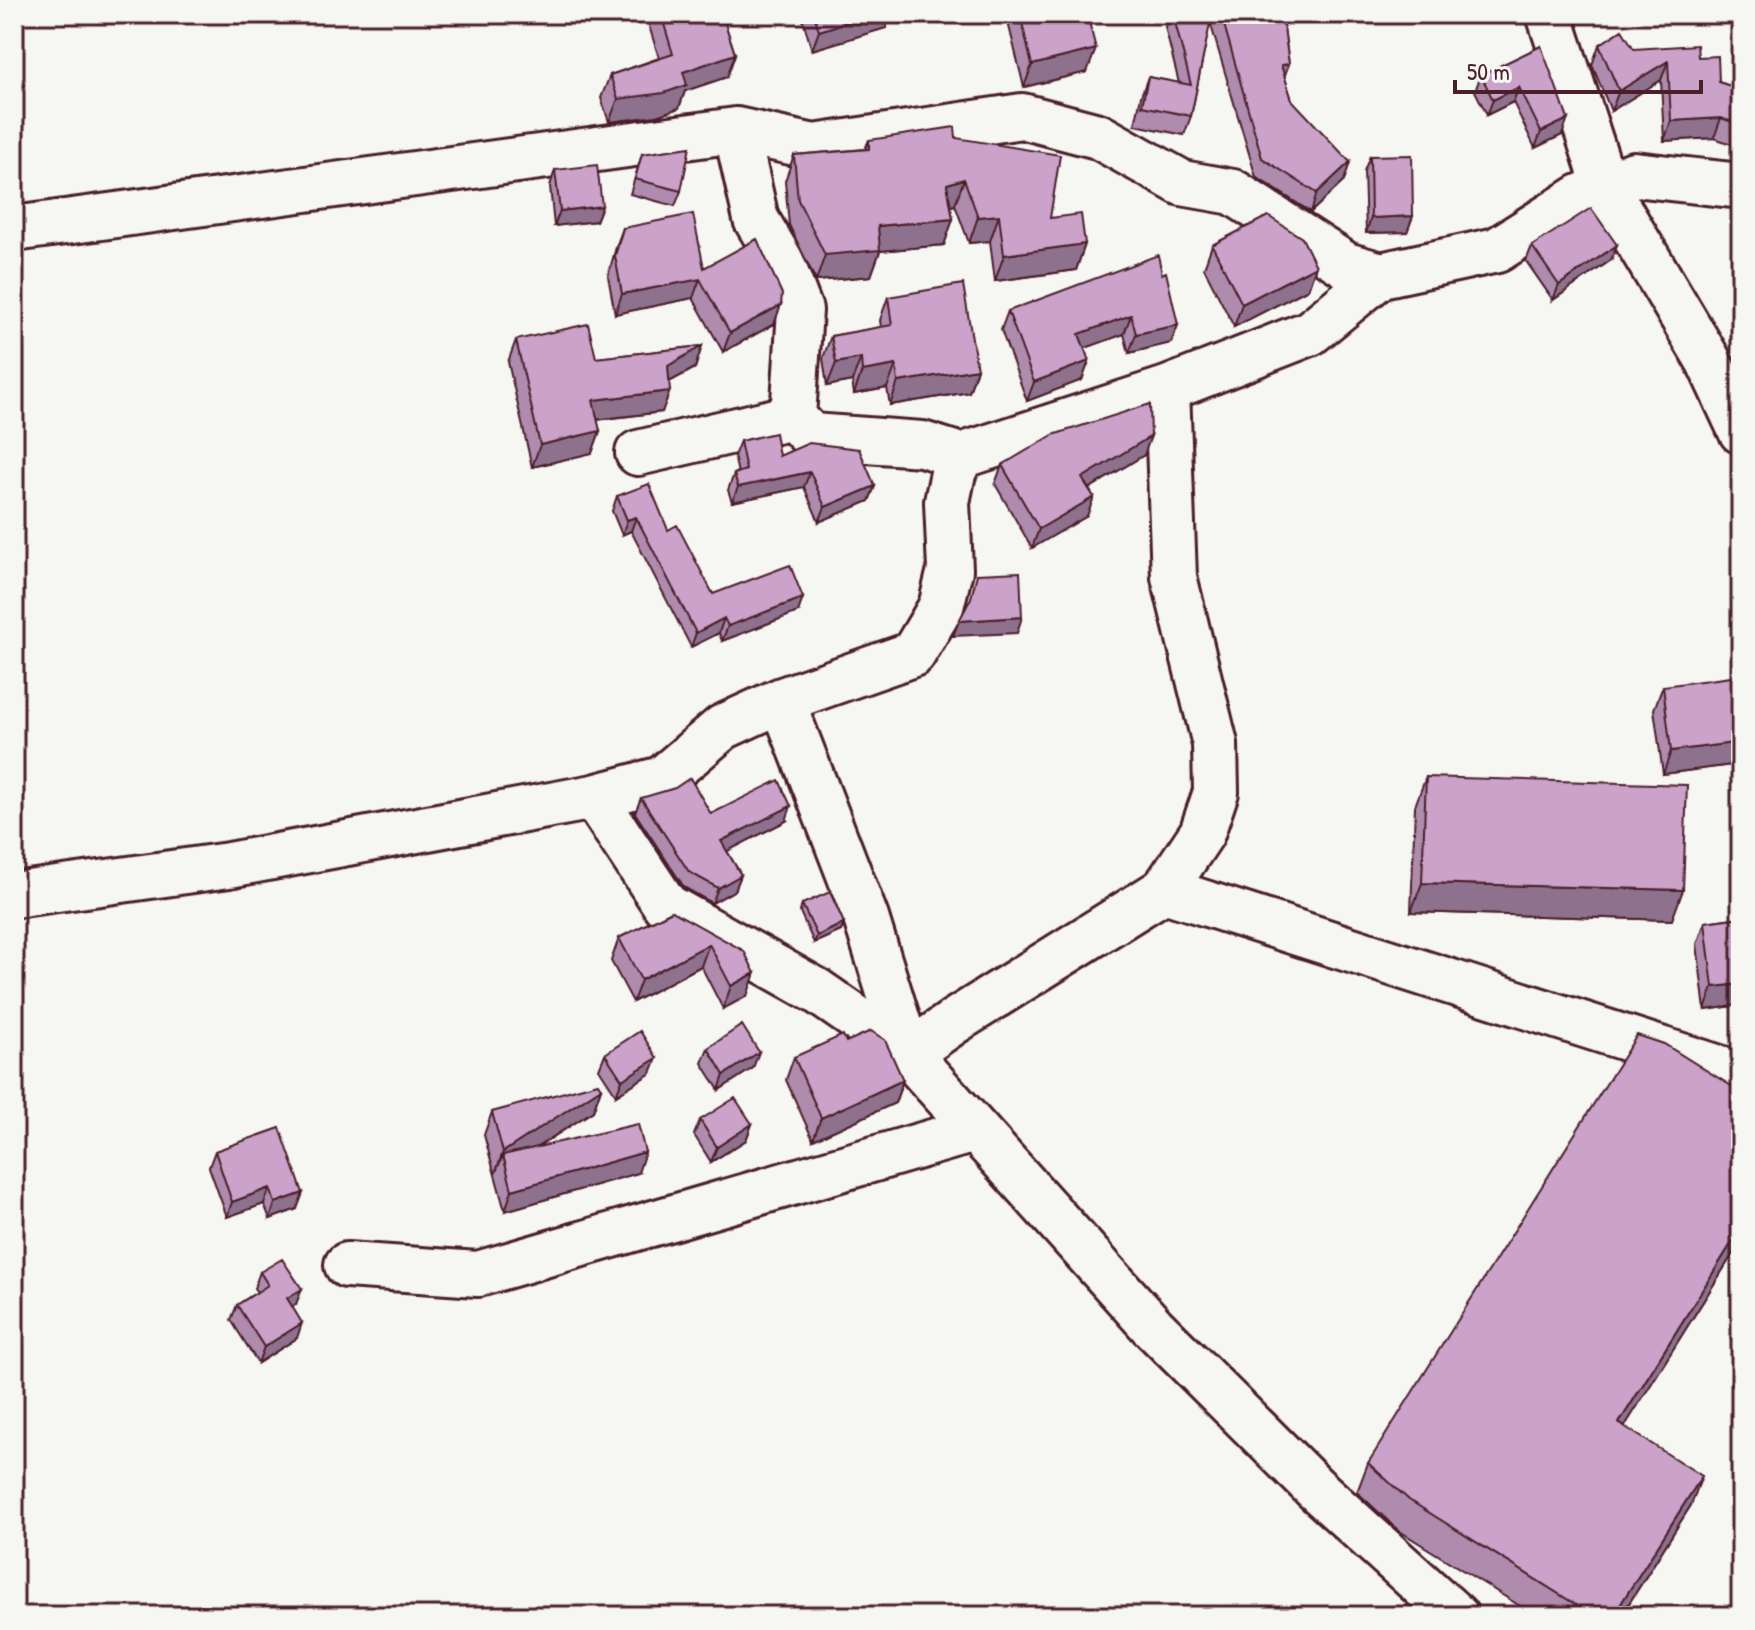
<svg xmlns="http://www.w3.org/2000/svg" width="1755" height="1630" viewBox="0 0 1755 1630" font-family="'Patrick Hand',sans-serif">
<style>
.lines{fill:none;stroke-linecap:round;stroke-linejoin:round}
.minor-casing{stroke:#4a1f2b;stroke-width:50}
.minor{stroke:#f6f6f2;stroke-width:44}
.wall{fill:#af8cae;stroke:#4a1f2b;stroke-width:2}
.shaded-wall{fill:#8e728d;stroke:#4a1f2b;stroke-width:2}
.building{fill:#cba3ca;stroke:#4a1f2b;stroke-width:2}
</style>
<rect width="100%" height="100%" fill="#f6f6f2"/>
<filter id="ink" filterUnits="userSpaceOnUse"><feTurbulence type="fractalNoise" baseFrequency=".0125" numOctaves="2"/><feDisplacementMap in="SourceGraphic" scale="16" xChannelSelector="R" yChannelSelector="G"/><feConvolveMatrix kernelMatrix="1 2 1 2 8 2 1 2 1" color-interpolation-filters="sRGB"/></filter>
<g filter="url(#ink)">
<g class="lines">
<g class="minor-casing">
<path id="minor" d="M1549,14L1605,186L1708,360L1741,431
M736,130L756,219L782,263L800,310L793,417L811,436L922,444L961,456
M14,229L736,130L814,147L1022,116L1098,136L1182,183L1233,192L1346,265L1381,275L1497,250L1580,197L1634,174L1741,186
M638,453L793,417
M782,700L866,918L908,1054
M594,797L666,906L817,991L908,1054L1153,1327L1315,1488L1456,1616
M1164,890L1741,1075
M14,895L229,865L594,797L662,779L723,727L782,700L913,654L941,607L950,570L947,502L953,473L961,456L1167,389L1310,333L1381,275
M908,1054L955,1021L1164,890L1202,833L1216,792L1215,744L1174,577L1167,389
M347,1265L478,1274L974,1130"/>
</g>
<use href="#minor" class="minor"/>
</g>
<path class="wall" d="M646,14H722L735,54L727,77L685,91L679,108L656,116L609,122L601,98L610,75L659,58L646,16Z
M801,14H890L886,28L812,50Z
M1006,14H1087V72L1024,87Z
M1170,14H1282L1289,64L1284,75L1292,100L1344,181L1311,212L1256,177L1210,22L1191,116L1184,135L1135,125L1141,96L1148,77L1179,83L1165,27Z
M1599,45L1698,57L1719,82L1741,90V147L1714,138L1664,141L1661,80L1611,111L1592,65Z
M1541,46L1562,135L1535,148L1513,102L1487,115L1475,91L1481,75Z
M956,138L1050,218L1085,244L1076,270L995,281L990,241L969,243L955,205L951,206L953,219L944,245L880,251L871,276L816,281L789,225L785,181L794,155L865,149L869,140Z
M642,154L681,191L675,206L630,194Z
M1370,156L1413,216L1407,232L1366,233L1364,171Z
M555,170L602,206L596,221L554,226L550,186Z
M623,228L704,268L774,324L723,352L693,298L615,314L608,276L616,247Z
M1212,245L1316,266L1308,289L1234,327L1204,268Z
M1532,246L1611,260L1553,300L1526,261Z
M1162,274L1178,325L1171,343L1129,353L1124,334L1084,348L1089,361L1082,380L1027,401L1001,330L1008,311Z
M888,297L977,369L969,392L890,405L887,388L854,394L852,381L827,386L823,358L831,336L881,327L880,320Z
M516,340L596,358L702,346L695,368L669,382L662,412L597,420L600,431L592,453L532,467L508,362Z
M740,441L779,456L875,486L869,501L819,522L804,487L732,502L728,490L734,474L738,473L734,456Z
M1144,455L1089,489L1087,516L1032,548L995,484L1002,465Z
M617,496L668,530L713,594L798,612L722,641L719,633L691,647L631,531L622,535L612,511Z
M1663,686L1741,695V758L1739,764L1663,774L1654,709Z
M1426,777L1672,920L1411,912L1415,806Z
M641,798L711,814L786,821L727,851L741,875L735,890L712,903L684,887L635,813Z
M802,904L844,923L841,931L814,943L800,912Z
M672,911L744,951L747,996L723,1009L701,966L633,1002L611,961L619,938Z
M1741,917V1005L1705,1010L1697,944L1705,922Z
M846,1042L903,1080L895,1103L813,1140L786,1080L794,1057Z
M708,1048L753,1068L719,1090L702,1063Z
M605,1054L651,1073L616,1095L599,1069Z
M601,1088L593,1111L538,1147L638,1173L505,1211L484,1135L492,1112Z
M1741,1092V1241L1624,1427L1691,1505L1621,1616H1536L1398,1530L1357,1492L1368,1463Z
M700,1120L752,1124L746,1140L711,1162L694,1135Z
M280,1128L297,1209L270,1219L264,1204L227,1217L209,1167L215,1151Z
M260,1272L296,1304L292,1306L297,1338L258,1363L231,1320L237,1305L257,1292L254,1288Z"/>
<path class="shaded-wall" d="M872,14H890L886,28L812,50L819,31Z
M1096,49L1087,72L1024,87L1032,65Z
M735,54L727,77L685,91L679,108L656,116L609,122L618,99L683,72Z
M1668,61L1661,80L1611,111L1619,91Z
M1289,64L1282,83L1281,65Z
M1519,87L1513,102L1487,115L1493,100Z
M1721,118L1714,138L1664,141L1671,121Z
M1568,119L1562,135L1535,148L1541,132Z
M1350,162L1344,181L1311,212L1317,193Z
M964,179L955,205L938,209L947,184Z
M602,206L596,221L554,226L560,211Z
M999,215L990,241L969,243L978,217Z
M1413,216L1407,232L1366,233L1371,218Z
M953,219L944,245L880,251L871,276L816,281L825,255L878,226Z
M1085,244L1076,270L995,281L1004,255Z
M1617,245L1611,260L1553,300L1559,285Z
M1316,266L1308,289L1234,327L1242,304Z
M700,279L693,298L615,314L622,294Z
M781,305L774,324L723,352L730,333Z
M1131,315L1124,334L1072,353L1079,334Z
M1178,325L1171,343L1129,353L1136,334Z
M702,346L695,368L660,387L668,366Z
M861,358L852,381L827,386L836,363Z
M1089,361L1082,380L1027,401L1034,382Z
M896,365L887,388L854,394L862,371Z
M977,369L969,392L890,405L898,382Z
M670,391L662,412L585,421L593,400Z
M600,431L592,453L532,467L540,445Z
M1151,436L1144,455L1075,497L1082,478Z
M810,472L804,487L732,502L738,487Z
M875,486L869,501L819,522L825,507Z
M1094,497L1087,516L1032,548L1039,529Z
M636,517L631,531L622,535L627,520Z
M803,598L798,612L722,641L728,626Z
M1022,617L1017,633L953,636L959,621Z
M724,618L719,633L691,647L696,633Z
M1741,742V758L1739,764L1663,774L1671,751Z
M791,806L786,821L716,857L721,841Z
M741,875L735,890L712,903L718,888Z
M1422,883L1683,890L1672,920L1411,912Z
M844,923L841,931L814,943L817,936Z
M709,944L701,966L633,1002L641,980Z
M755,973L747,996L723,1009L731,986Z
M1741,984V1005L1705,1010L1713,987Z
M759,1052L753,1068L719,1090L724,1075Z
M657,1058L651,1073L616,1095L622,1080Z
M903,1080L895,1103L813,1140L821,1118Z
M601,1088L593,1111L506,1167L503,1155L495,1174L503,1152Z
M752,1124L746,1140L711,1162L717,1147Z
M645,1152L638,1173L505,1211L512,1190Z
M270,1188L264,1204L227,1217L232,1202Z
M303,1193L297,1209L270,1219L275,1203Z
M1741,1228V1241L1608,1453L1619,1423Z
M302,1289L296,1304L282,1314L287,1298Z
M302,1323L297,1338L258,1363L264,1347Z
M1702,1476L1691,1505L1621,1616H1613Z"/>
<path class="building" d="M661,14H722L735,54L683,72L687,85L664,93L618,99L610,75L673,54Z
M814,14H872L819,31Z
M1020,14H1087L1096,49L1032,65Z
M1173,14H1212L1191,116L1142,106L1148,77L1191,85Z
M1221,14H1282L1289,64L1281,65L1292,100L1350,162L1317,193L1262,158Z
M1622,30L1634,49L1697,45L1698,57L1718,56L1719,82L1741,90V125L1721,118L1671,121L1668,61L1619,91L1599,45Z
M1541,46L1568,119L1541,132L1519,87L1493,100L1481,75Z
M955,127L956,138L1060,155L1050,218L1081,214L1085,244L1004,255L999,215L978,217L964,179L947,184L953,219L878,226L880,250L825,255L798,200L794,155L869,149V140Z
M690,147L681,191L635,179L642,154Z
M1412,155L1413,216L1371,218L1370,156Z
M597,165L602,206L560,211L555,170Z
M1591,208L1617,245L1559,285L1532,246Z
M693,214L704,268L757,239L782,294L781,305L730,333L700,279L622,294L615,256L623,228Z
M1268,216L1302,238L1316,266L1242,304L1212,245Z
M1158,255L1162,274L1166,272L1178,325L1136,334L1131,315L1079,334L1089,361L1034,382L1008,311Z
M963,284L977,369L898,382L896,365L862,371L861,358L836,363L831,336L892,325L888,297Z
M588,324L596,358L702,346L668,366L670,391L593,400L600,431L540,445L516,340Z
M1150,404L1151,436L1082,478L1094,497L1039,529L1002,465L1053,435Z
M775,433L779,456L809,443L859,449L875,486L825,507L810,472L738,487L734,474L746,470L740,441Z
M649,484L668,530L677,525L713,594L790,565L803,598L728,626L724,618L696,633L636,517L627,520L617,496Z
M1020,572L1022,617L959,621L971,598L977,574Z
M1739,676L1741,695V742L1671,751L1663,686Z
M1426,777L1687,785L1683,890L1422,883Z
M690,778L711,814L779,780L791,806L721,841L741,875L718,888L689,872L641,798L675,788Z
M830,892L844,923L817,936L802,904Z
M672,911L744,951L755,973L731,986L709,944L641,980L619,938Z
M1741,917V984L1713,987L1705,922Z
M742,1025L759,1052L724,1075L708,1048Z
M640,1031L657,1058L622,1080L605,1054Z
M871,1031L885,1040L903,1080L821,1118L794,1057L843,1035L846,1042Z
M1637,1035L1664,1044L1741,1092V1228L1619,1423L1702,1476L1613,1616H1594L1409,1500L1368,1463Z
M598,1083L601,1088L503,1152L492,1112Z
M735,1098L752,1124L717,1147L700,1120Z
M638,1124L645,1152L512,1190L503,1155Z
M280,1128L303,1193L275,1203L270,1188L232,1202L215,1151Z
M282,1259L302,1289L287,1298L302,1323L264,1347L237,1305L268,1285L260,1272Z"/>
</g>
<rect width="1755" height="1630" fill="none" stroke="#f6f6f2" stroke-width="48"/>
<rect x="24" y="24" width="1707" height="1582" fill="none" stroke="#4a1f2b" stroke-width="3" filter="url(#ink)"/>
<path d="M1455 80v12h246v-12" fill="none" stroke="#4a1f2b" stroke-width="4"/>
<text x="1467" y="80" font-size="24" fill="#4a1f2b" stroke="#f6f6f2" stroke-width="6" paint-order="stroke">50 m</text>
</svg>
